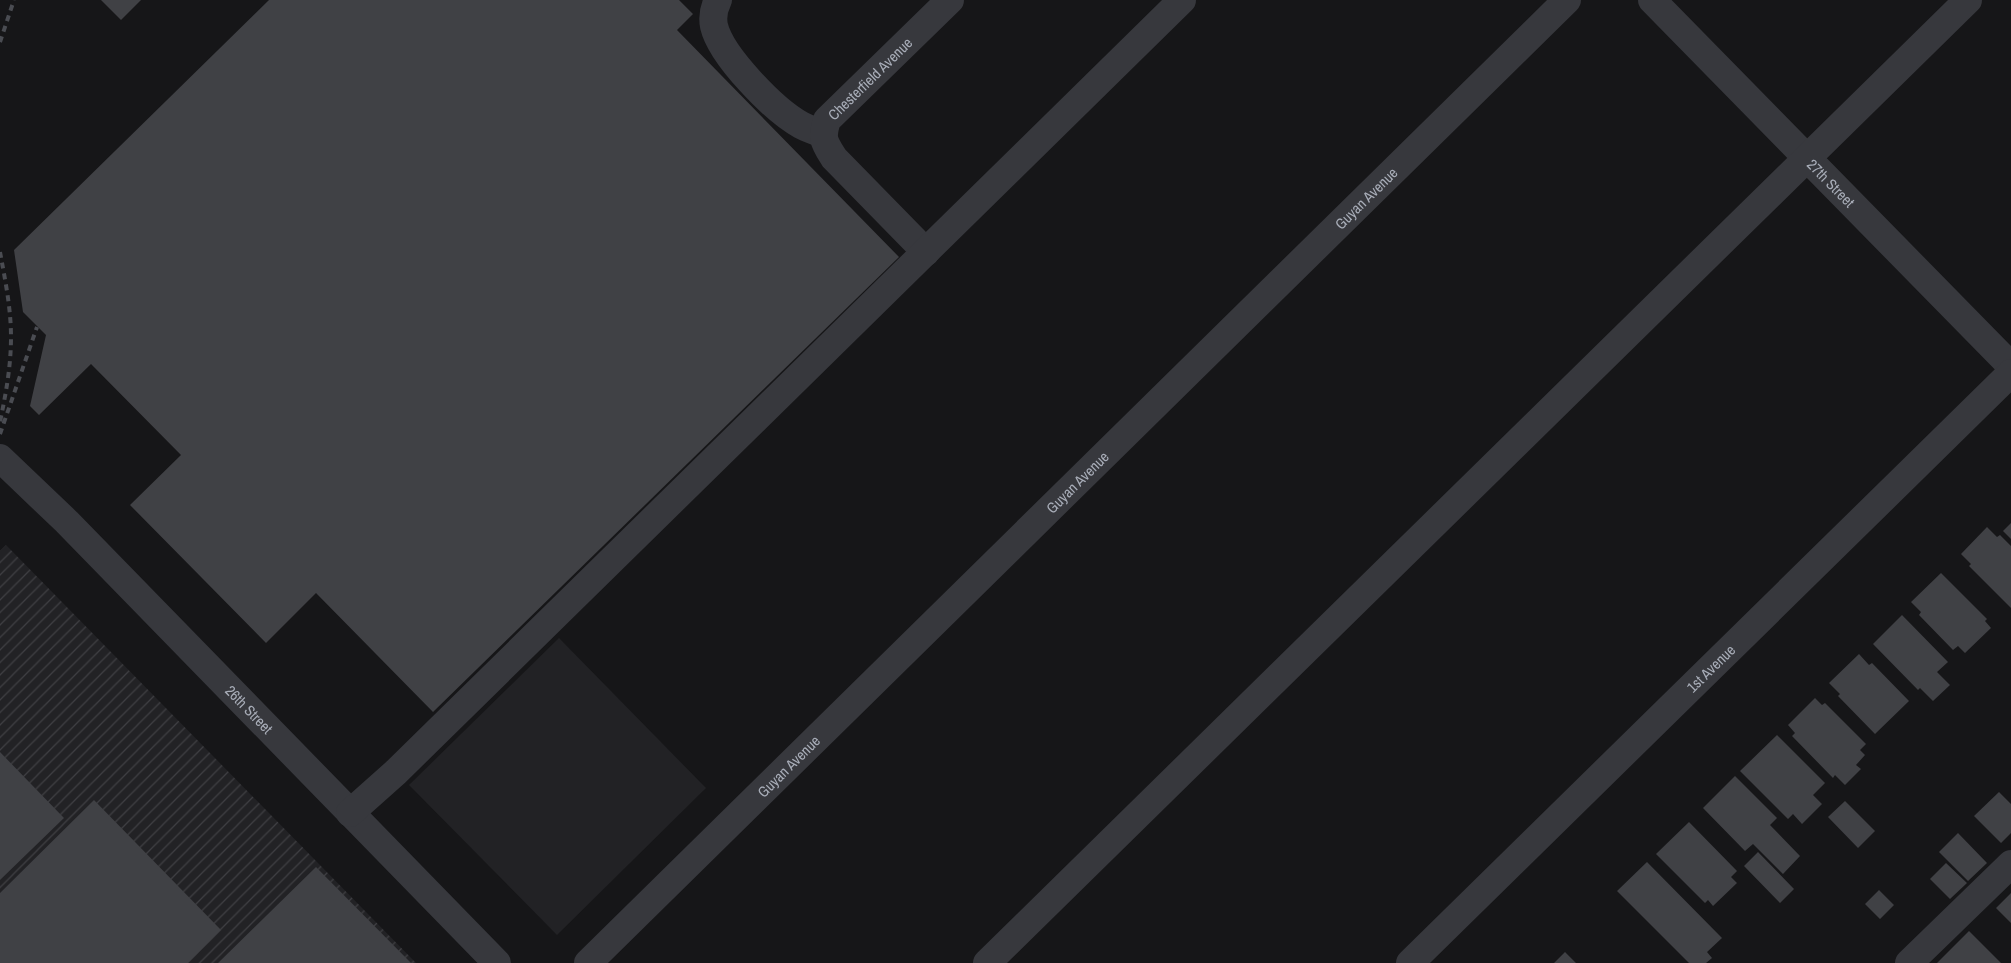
<svg xmlns="http://www.w3.org/2000/svg" width="2011" height="963" viewBox="0 0 2011 963" font-family="'Archivo Narrow',sans-serif">
<style>
.built{fill:#222225}
.industrial{fill:url(#industrial-furrows)}
.building{fill:#404145}
.lines{fill:none;stroke-linecap:round;stroke-linejoin:round}
.minor{stroke:#37383d;stroke-width:28}
.rail{stroke:#4a4c52;stroke-width:4;stroke-dasharray:6 5;stroke-linecap:butt}
.labels{text-anchor:middle;dominant-baseline:central;stroke-width:4;stroke-linejoin:round;paint-order:stroke}
.street-label{font-size:15px;fill:#a8adb8;stroke:#111113}
</style>
<defs>
<pattern id="industrial-furrows" width="10" height="10" patternUnits="userSpaceOnUse" patternTransform="scale(1.25)"><rect width="10" height="10" fill="#222225"/><path d="M-1 1l2-2M0 10L10 0M9 11l2-2" fill="none" stroke="#3f3f43"/></pattern>
</defs>
<rect width="100%" height="100%" fill="#161618"/>
<path class="built" d="M559,638L706,788L557,935L409,785Z"/>
<path class="industrial" d="M6,545L416,963H0V551Z"/>
<path class="building" d="M101,0H141L121,20Z
M269,0H679L693,14L677,30L899,257L433,712L316,593L266,643L130,505L181,455L91,364L39,415L30,406L46,335L23,312L14,250Z
M2011,523V539L2003,531Z
M1987,527L1997,537L2000,535L2011,546V608L1969,566L1971,564L1961,554Z
M1941,573L1987,619L1985,621L1991,628L1965,653L1958,646L1953,650L1919,615L1921,612L1911,602Z
M1902,615L1948,662L1937,672L1950,685L1933,701L1920,688L1918,690L1873,644Z
M1859,654L1869,665L1872,663L1909,701L1875,734L1838,696L1840,694L1829,683Z
M1815,698L1822,705L1825,703L1866,744L1860,750L1865,755L1856,765L1861,769L1845,785L1835,775L1833,778L1792,736L1795,733L1788,725Z
M1777,735L1825,783L1813,795L1822,804L1802,824L1793,814L1788,819L1740,771Z
M0,752L64,818L0,880Z
M1735,776L1777,818L1770,825L1800,856L1783,874L1753,844L1745,851L1703,808Z
M1999,792L2011,804V833L2001,843L1974,816Z
M94,800L221,930L188,963H0V893Z
M1845,801L1875,831L1858,848L1828,817Z
M1689,822L1737,871L1731,877L1737,883L1713,906L1708,900L1705,903L1656,854Z
M1958,833L1987,863L1968,881L1939,852Z
M1758,852L1794,889L1780,903L1744,866Z
M1647,862L1722,938L1707,952L1712,958L1706,963H1689L1617,891Z
M1946,863L1967,883L1950,899L1930,879Z
M316,867L411,963H218Z
M1879,890L1894,905L1880,919L1865,904Z
M2011,893V923L1996,908Z
M1969,931L2001,963H1937Z
M1565,952L1576,963H1554Z"/>
<g class="lines">
<g class="minor">
<path d="M718,0C714,8 712,16 714,26C721,56 774,110 801,125C808,129 816,131 823,134"/>
<path id="s1" d="M1652,0L2011,366"/>
<path id="s2" d="M926,252L834,158C824,142 821,139 827,120L950,0"/>
<path id="s3" d="M0,458L67,522L497,963"/>
<path d="M350,813L396,772L1182,0"/>
<path id="s4" d="M588,963L1567,0"/>
<path d="M987,963L1968,0"/>
<path id="s5" d="M1410,963L2011,373"/>
<path d="M1909,963L2011,864"/>
</g>
<path class="rail" d="M0,42L14,0
M0,252C5,279 11,308 11,337C11,366 6,393 0,422
M0,434L37,327"/>
</g>
<g class="labels">
<g class="street-label">
<text stroke="none"><textPath href="#s2" startOffset="232">Chesterfield Avenue</textPath></text>
<text stroke="none"><textPath href="#s1" startOffset="256">27th Street</textPath></text>
<text stroke="none"><textPath href="#s4" startOffset="1091">Guyan Avenue</textPath></text>
<text stroke="none"><textPath href="#s4" startOffset="686">Guyan Avenue</textPath></text>
<text stroke="none"><textPath href="#s5" startOffset="421">1st Avenue</textPath></text>
<text stroke="none"><textPath href="#s3" startOffset="354">26th Street</textPath></text>
<text stroke="none"><textPath href="#s4" startOffset="281">Guyan Avenue</textPath></text>
</g>
</g>
</svg>
